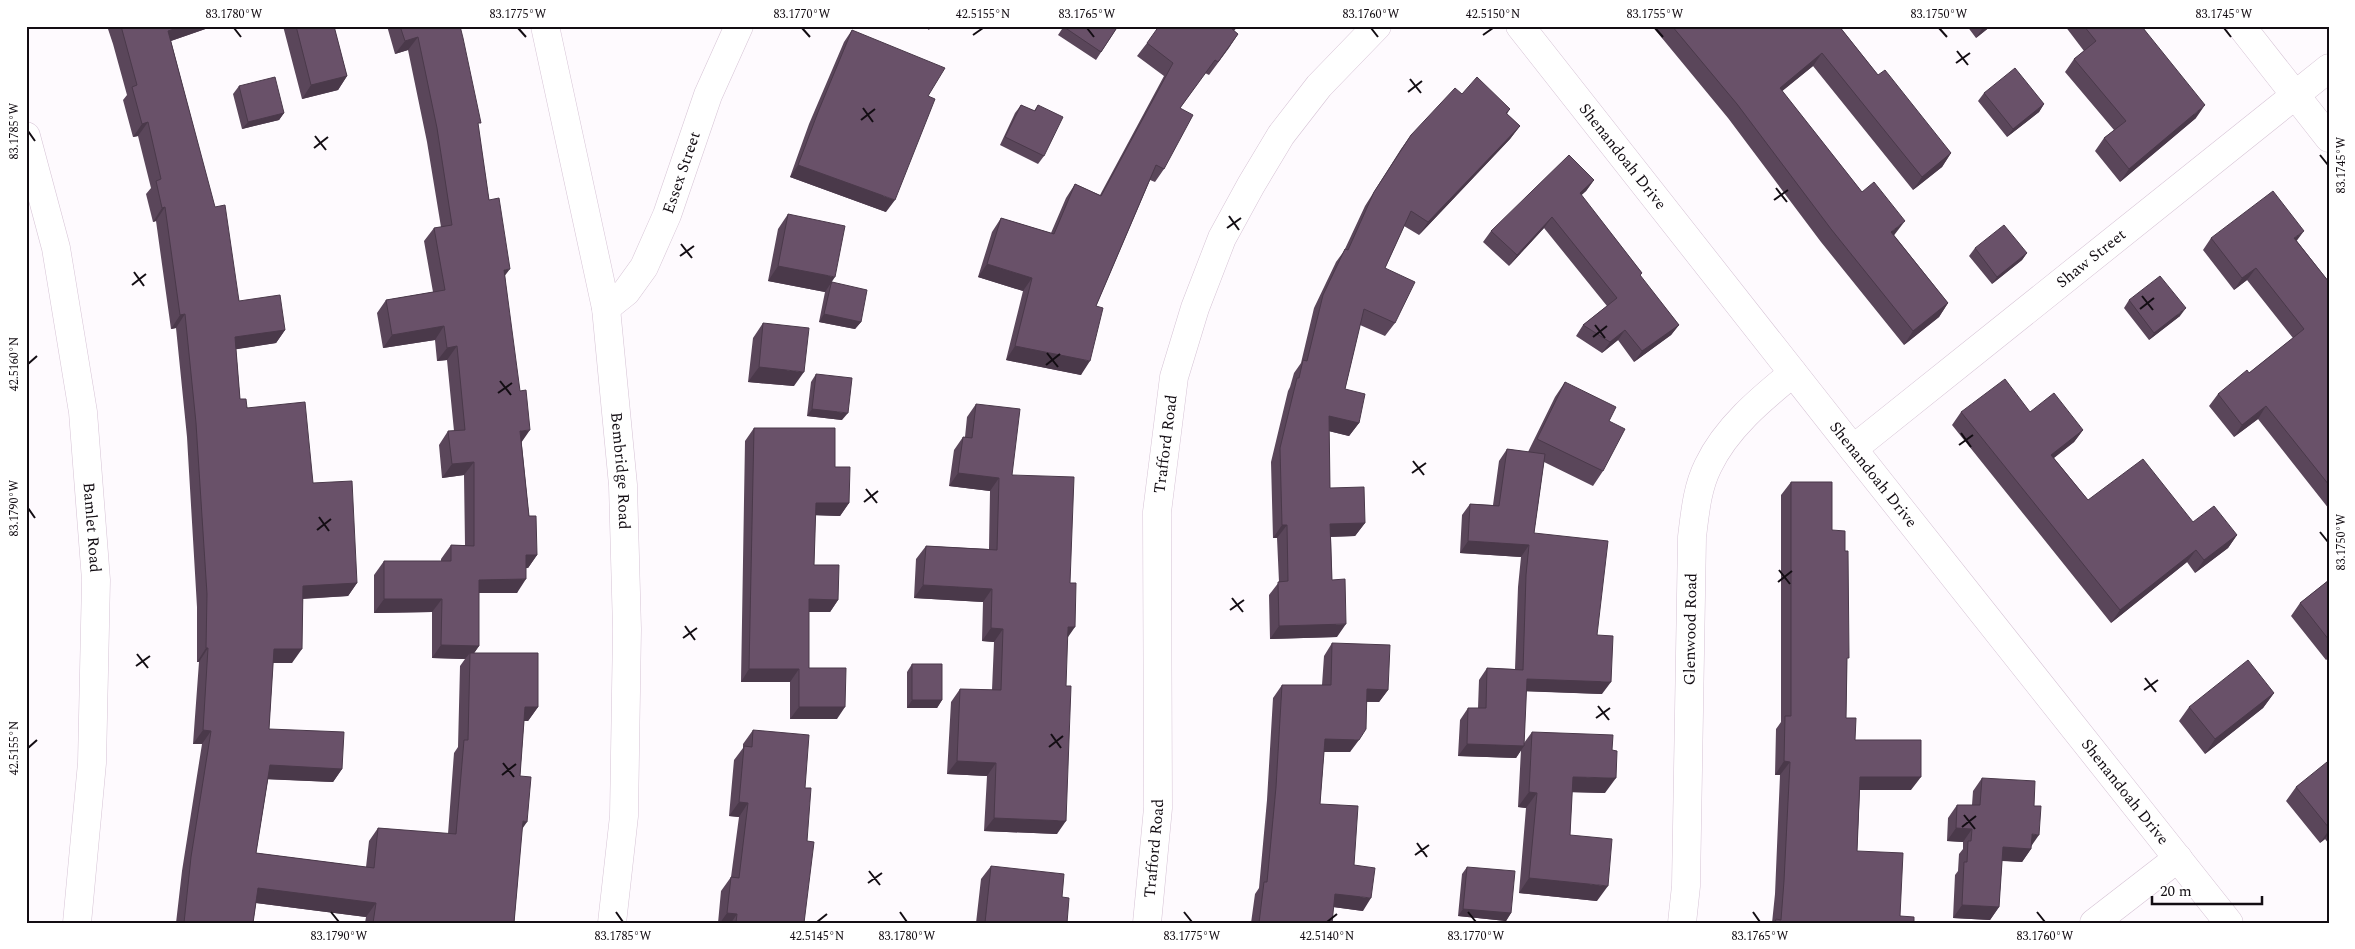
<svg xmlns="http://www.w3.org/2000/svg" width="2355" height="949" viewBox="0 0 2355 949" font-family="Spectral,serif">
<style>
.lines{fill:none;stroke-linecap:round;stroke-linejoin:round}
.street-casing{stroke:#d6c3d5;stroke-width:29}
.street{stroke:#fff;stroke-width:28}
.wall{fill:#5a465a}
.shaded-wall{fill:#4a394a}
.building{fill:#695169;stroke:#4a394a}
.ticks{fill:none;stroke:#130d13;stroke-width:2}
.labels{text-anchor:middle;dominant-baseline:central;stroke-width:5;stroke-linejoin:round;paint-order:stroke}
.street-label{font-size:16px;fill:#130d13;stroke:#fff}
.neatline{fill:none;stroke:#130d13;stroke-width:2}
.ticks-label{font-size:12px;text-anchor:middle;fill:#130d13}
</style>
<rect width="100%" height="100%" fill="#fefafe"/>
<g class="lines">
<g class="street-casing">
<g id="street">
<path id="s1" d="M545,26L606,308L623,485L627,629L624,816L612,923"/>
<path id="s2" d="M1520,26L1853,449L2229,923"/>
<path d="M2241,26L2329,138"/>
<path id="s3" d="M26,136L56,248L83,412L96,580L92,763L77,923"/>
<path id="s4" d="M606,308L626,292L644,267L667,215L708,95L739,26"/>
<path id="s5" d="M1853,449L2329,68"/>
<path id="s6" d="M1147,923L1158,808L1157,512L1174,377L1195,308L1222,238L1251,185L1281,135L1319,86L1377,26"/>
<path id="s7" d="M1682,923L1686,886L1692,537C1695,513 1697,488 1708,466C1726,428 1761,399 1793,373"/>
<path d="M2094,923L2178,858"/>
</g>
</g>
<use href="#street" class="street"/>
</g>
<path class="wall" d="M107,26H214L171,41L239,301L285,330L276,343L236,349L240,399L313,483L357,583L348,596L303,599L292,663H273L269,729L342,769L333,782L268,779L256,853L366,867L369,841L378,828L448,834L454,753L458,747L460,666L465,659L432,658V612L374,613V575L384,561H441V559L451,545H465L464,475L442,478L439,445L448,431H454L447,360L437,361L435,340L383,348L377,313L386,300L433,292L424,241L434,228L441,227L427,142L408,50L395,54L387,26H460L478,126L489,200L505,276L529,516L537,555L528,568H526L517,593H479V646L474,653L538,707L528,721H524L520,776L522,829L514,923H365L366,917L256,903L253,923H176L182,871L202,744H193L199,662H197V607L187,437L176,328L171,329L156,221L153,222L146,194L151,188L138,136L133,137L123,100L127,95L113,44Z
M283,26H337L334,27L347,76L338,90L302,99Z
M924,26H931L929,30Z
M1064,26H1118L1096,60L1058,35Z
M1238,26L1234,31L1238,34L1229,48L1209,75L1205,73L1180,108L1164,169L1155,182L1150,180L1096,306L1081,375L1006,360L1023,291L978,277L992,232L1001,218L1051,233L1066,198L1075,184L1100,195L1164,76L1137,56L1147,43Z
M1652,26H1839L1878,75L1951,153L1942,167L1913,190L1813,66L1782,91L1895,234L1894,235L1948,303L1939,317L1904,345L1821,242L1728,118Z
M1967,26H1991L1976,38Z
M2065,26H2145L2144,29L2196,118L2120,182L2095,151L2104,138L2114,130L2065,72L2074,59L2084,51Z
M852,30L886,212L790,177L809,124L844,42Z
M239,86L284,113L279,120L242,129L233,94Z
M1984,93L2044,104L2039,112L2007,137L1978,101Z
M1462,94L1510,109L1507,114L1520,126L1510,139L1419,235L1404,226L1385,268L1395,323L1385,336L1360,325L1345,389L1359,423L1349,436L1329,431L1330,488L1365,523L1355,536L1331,537L1332,580L1337,637L1270,639L1269,595L1279,582L1277,538H1273L1271,462L1288,391L1290,387L1294,373L1301,363L1314,308L1336,262L1344,251L1365,206L1401,149L1411,135Z
M1021,105L1034,111L1038,105L1044,156L1038,164L1000,145L1015,113Z
M1594,180L1586,191L1581,195L1642,273L1640,276L1679,325L1671,335L1634,362L1618,340L1602,353L1576,336L1583,325L1607,306L1544,228L1509,266L1483,242L1491,231Z
M788,214L832,282L861,322L855,329L819,322L825,292L768,281L778,229Z
M2211,238L2297,241L2329,282V509L2258,419L2234,437L2209,406L2218,394L2249,373L2293,338L2247,280L2234,290L2203,250Z
M1975,248L2027,253L2022,260L1992,284L1969,256Z
M2129,300L2180,316L2149,340L2124,308Z
M763,323L794,386L748,382L753,338Z
M816,374L842,420L807,416L811,382Z
M1565,382L1609,421L1603,471L1593,486L1544,462L1534,533L1597,635L1602,694L1526,691L1524,743L1532,732L1605,793L1572,792L1570,835L1597,901L1519,893L1526,808L1518,807L1521,750L1516,758L1458,756L1460,720L1468,708H1478L1479,680L1487,668L1515,669L1518,587L1521,557L1460,553L1462,515L1470,504L1493,505L1499,461L1507,449L1528,452L1555,397Z
M976,404L1012,475L1067,638L1057,834L984,831L987,776L947,774L951,702L960,689L992,690L994,642L982,641L983,602L914,598L916,559L926,546L989,549L990,491L949,486L954,450L963,437H965L967,417Z
M1961,412H2030L2083,430L2074,442L2054,458L2088,500L2193,522L2237,535L2228,548L2195,573L2187,562L2111,623L1952,425Z
M754,428L835,467L849,503L840,516L815,515L814,565L838,600L830,612H809V668L837,719H790V682H741L745,441Z
M1791,482L1832,530L1847,661L1846,718L1855,740L1911,790H1860L1857,851L1900,916L1914,923H1772L1775,894L1780,775H1775L1776,729L1781,722V495Z
M2329,580V658L2326,660L2291,616L2300,603Z
M1332,643L1388,690L1379,702H1367L1350,752H1324L1320,804L1354,865L1363,911L1333,907L1332,923H1251L1255,894L1259,888L1267,800L1273,698L1282,685H1322L1324,656Z
M912,664L942,700L937,708H907V672Z
M2274,693L2263,708L2205,754L2179,721L2189,707Z
M753,730L805,788L807,841L804,923H718L721,891L731,877L739,817L729,816L734,760L743,748V744Z
M2329,764V844L2325,839L2320,843L2286,801L2296,787Z
M1982,778L2031,847V849L2022,862L2002,861L1999,907L1990,920L1953,918L1955,875L1958,871L1959,854L1963,849V842L1947,841L1948,818L1957,805H1972L1973,791Z
M991,866L1062,897L1067,923H976L981,879Z
M1467,867L1511,913L1506,921L1458,916L1462,874Z"/>
<path class="shaded-wall" d="M183,26H214L159,45L168,31Z
M1234,26H1238L1222,42L1232,29Z
M1984,26H1991L1976,38Z
M418,37L408,50L395,54L405,41Z
M1822,53L1813,66L1770,101L1780,88Z
M347,76L338,90L302,99L311,85Z
M2044,104L2039,112L2007,137L2013,129Z
M2205,105L2196,118L2120,182L2129,169Z
M284,113L279,120L242,129L248,122Z
M148,122L138,136L133,137L142,124Z
M1520,126L1510,139L1419,235L1428,222Z
M1951,153L1942,167L1913,190L1922,177Z
M798,165L895,200L886,212L790,177Z
M1594,180L1586,191L1572,204L1580,193Z
M165,207L156,221L153,222L162,208Z
M1552,217L1544,228L1509,266L1517,255Z
M1905,221L1895,234L1882,245L1891,232Z
M2304,231L2295,243L2294,238Z
M2027,253L2022,260L1992,284L1997,277Z
M987,264L1032,278L1023,291L978,277Z
M778,266L835,277L825,292L768,281Z
M2256,268L2247,280L2234,290L2242,278Z
M510,269L500,282L504,270Z
M1948,303L1939,317L1904,345L1913,331Z
M2186,308L2180,316L2149,340L2154,333Z
M185,314L176,328L171,329L180,315Z
M824,314L861,322L855,329L819,322Z
M1679,325L1671,335L1634,362L1642,351Z
M444,326L435,340L383,348L392,335Z
M285,330L276,343L225,351L235,337Z
M1625,330L1618,340L1602,353L1610,342Z
M457,346L447,360L437,361L447,348Z
M1015,346L1090,361L1081,375L1006,360Z
M759,367L804,372L794,386L748,382Z
M2266,406L2258,419L2234,437L2242,425Z
M812,409L848,413L842,420L807,416Z
M1329,416L1359,423L1349,436L1320,429Z
M530,430L521,443L520,431Z
M2083,430L2074,442L2042,467L2051,455Z
M474,462L464,475L442,478L452,464Z
M958,473L999,478L990,491L949,486Z
M816,503H849L840,516L807,515Z
M1365,523L1355,536L1321,537L1330,524Z
M1282,525H1287L1277,538H1273Z
M2237,535L2228,548L2195,573L2204,560Z
M1468,541L1529,545L1521,557L1460,553Z
M2196,550L2187,562L2111,623L2120,610Z
M526,555H537L528,568L516,569Z
M526,579L517,593H470L479,580Z
M357,583L348,596L294,599L303,586Z
M923,585L992,589L983,602L914,598Z
M384,599H442L432,612L374,613Z
M809,599L838,600L830,612H801Z
M1346,624L1337,637L1270,639L1279,626Z
M1068,627H1075L1066,640Z
M991,628L1003,629L994,642L982,641Z
M441,645L479,646L470,659V653L465,659L432,658Z
M206,648H208L199,662H197Z
M274,649H302L292,663H264Z
M749,669H799L790,682H741Z
M1527,679L1611,682L1602,694L1519,691Z
M1367,689L1388,690L1379,702L1359,701Z
M2274,693L2263,708L2205,754L2215,739Z
M912,700H942L937,708H907Z
M525,707H538L528,721H515Z
M799,707H845L837,719H790Z
M203,730L211,731L202,744H193Z
M1325,739L1359,740L1350,752H1316Z
M1467,744L1524,746L1516,758L1458,756Z
M957,761L996,763L987,776L947,774Z
M1784,761L1790,762L1780,775H1775Z
M270,765L342,769L333,782L261,779Z
M1573,777L1616,778L1605,793L1563,792Z
M1860,777H1921L1911,790H1851Z
M1529,792L1537,793L1526,808L1518,807Z
M739,802L748,803L739,817L729,816Z
M994,818L1066,821L1057,834L984,831Z
M523,821L527,822L518,835Z
M1956,828L1972,829L1963,842L1947,841Z
M2329,830V833L2325,839L2320,843Z
M2032,834L2039,835L2030,848Z
M2003,847L2031,849L2022,862L1993,860Z
M1529,878L1608,886L1597,901L1519,893Z
M258,888L376,903L366,917L248,902Z
M1335,894L1371,898L1363,911L1326,906Z
M1962,905L1999,907L1990,920L1953,918Z
M1463,909L1511,913L1506,921L1458,916Z
M727,913L737,914L731,923H720Z"/>
<path class="building" d="M121,26H183L168,31L215,207L225,205L239,301L280,295L285,330L235,337L240,399H246L247,408L305,402L313,483L352,481L357,583L303,586L302,649H274L269,729L344,732L342,769L270,765L256,853L374,868L378,828L456,834L464,740H468L470,653H538V707H525L520,776L531,777L527,822L523,821L514,923H373L376,903L258,888L253,923H184L191,857L211,731L203,730L208,648H206L207,594L196,423L185,314L180,315L165,207L162,208L156,181L161,179L148,122L142,124L132,87L137,85Z
M296,26H334L347,76L311,85Z
M400,26H460L463,38L481,123H478L489,200L499,198L510,269L504,270L520,391L526,390L530,430L520,431L529,516H536L537,555H526V579L479,580V646L441,645L442,599H384V561H451V545L474,546V462L452,464L448,431L465,430L457,346L447,348L444,326L392,335L386,300L445,290L434,228L452,225L437,128L418,37L405,41Z
M1064,26H1118L1101,52L1064,27Z
M1159,26H1234L1232,29L1238,34L1218,62L1215,60L1180,108L1193,115L1164,169L1156,165L1096,306L1103,308L1090,361L1015,346L1032,278L987,264L1001,218L1054,234L1075,184L1101,196L1173,63L1147,43Z
M1672,26H1839L1878,75L1885,70L1951,153L1922,177L1822,53L1780,88L1862,192L1874,182L1905,221L1891,232L1948,303L1913,331L1831,229L1737,104Z
M2084,26H2145L2143,28L2205,105L2129,169L2104,138L2126,121L2074,59L2096,41Z
M852,30L945,68L928,96L935,99L895,200L798,165L818,112Z
M2015,68L2044,104L2013,129L1984,93Z
M275,77L284,113L248,122L239,86Z
M1477,77L1510,109L1506,113L1520,126L1428,222L1411,211L1385,268L1415,282L1395,323L1364,309L1345,389L1365,394L1359,423L1329,416L1330,488L1364,487L1365,523L1330,524L1332,580L1345,579L1346,624L1279,626L1278,582L1288,581L1287,525H1282L1280,448L1297,378H1299L1303,360L1307,361L1323,295L1345,249L1348,250L1374,192L1411,135L1455,88L1462,94Z
M1021,105L1035,111L1038,105L1063,117L1044,156L1005,137Z
M1569,155L1594,180L1580,193L1642,273L1640,275L1679,325L1642,351L1625,330L1610,342L1583,325L1617,298L1552,217L1517,255L1491,231Z
M2273,191L2304,231L2294,238L2329,282V485L2266,406L2242,425L2218,394L2247,370L2249,373L2304,329L2256,268L2242,278L2211,238Z
M788,214L845,226L835,277L778,266Z
M2004,225L2027,253L1997,277L1975,248Z
M2160,276L2186,308L2154,333L2129,300Z
M832,282L867,290L861,322L824,314L831,284Z
M763,323L809,328L804,372L759,367Z
M816,374L852,378L848,413L812,409Z
M2005,379L2030,412L2054,393L2083,430L2051,455L2088,500L2143,459L2193,522L2214,506L2237,535L2204,560L2196,550L2120,610L1961,412Z
M1565,382L1616,407L1609,421L1625,429L1603,471L1537,439Z
M976,404L1020,409L1012,475L1074,477L1070,583H1076L1075,627H1068L1066,686H1071L1066,821L994,818L996,763L957,761L960,689L1001,690L1003,629L991,628L992,589L923,585L926,546L997,550L999,478L958,473L963,437L972,438Z
M754,428H835V467H850L849,503H816L814,565H839L838,600L809,599V668H846L845,707H799V669H749Z
M1507,449L1545,454L1534,533L1608,541L1597,635L1613,636L1611,682L1527,679L1524,746L1467,744L1468,708H1486L1487,668L1523,670L1526,575L1529,545L1468,541L1470,504L1499,506Z
M1791,482H1832V530L1845,531V551H1848L1849,658H1847L1846,718H1856L1855,740H1921V777H1860L1857,851L1903,853L1900,916L1914,917V923H1775L1776,919L1781,920L1784,881L1790,762L1784,761L1785,716H1791Z
M2329,580V640L2300,603Z
M1332,643L1390,645L1388,690L1367,689L1366,729L1359,740L1325,739L1320,804L1358,806L1354,865L1375,868L1371,898L1335,894L1332,923H1259L1264,882H1267L1276,787L1282,685H1331Z
M2248,660L2274,693L2215,739L2189,707Z
M912,664H942V700H912Z
M753,730L809,735L805,788H811L807,841L814,842L804,923H736L737,914L727,913L731,877L739,878L748,803L739,802L744,746L752,747Z
M1532,732L1613,735L1612,750L1617,751L1616,778L1573,777L1570,835L1612,839L1608,886L1529,878L1537,793L1529,792Z
M2327,762L2329,764V828L2296,787Z
M1982,778L2035,781L2034,806H2041L2039,835L2032,834L2031,849L2003,847L1999,907L1962,905L1964,862H1967L1968,841H1971L1972,829L1956,828L1957,805H1980Z
M991,866L1064,874L1062,897L1069,898L1067,923H985Z
M1467,867L1515,871L1511,913L1463,909Z"/>
<path class="ticks" d="M234,28L241,37M518,28L526,37M802,28L810,37M1087,28L1094,37M1371,28L1378,37M1655,28L1663,37M1939,28L1947,37M2224,28L2231,37M973,35L983,28M1483,35L1493,28M1957,51L1968,65M1956,63L1970,53M1410,79L1421,93M1408,92L1422,81M863,108L873,122M861,120L875,109M28,131L35,141M315,136L326,150M314,148L328,137M2320,155L2328,165M1776,188L1787,202M1774,200L1788,190M1229,216L1239,230M1227,228L1241,218M681,244L692,258M680,256L694,246M134,272L144,286M132,285L146,274M2142,296L2153,310M2140,309L2154,298M1595,325L1605,338M1593,337L1607,326M1047,353L1058,367M28,364L37,356M1046,365L1060,354M500,381L511,395M498,393L512,383M1961,433L1971,447M1959,445L1973,435M1413,461L1424,475M1412,473L1426,463M866,489L877,503M864,502L878,491M28,508L35,518M319,517L329,531M317,530L331,519M2320,532L2328,542M1779,570L1790,584M1778,582L1792,571M1232,598L1243,612M1230,610L1244,600M685,626L695,640M683,638L697,628M137,654L148,668M136,666L150,656M2145,678L2156,692M2144,690L2158,680M1598,706L1609,720M1596,718L1610,708M1051,734L1061,748M1049,747L1063,736M28,748L37,740M503,763L514,777M502,775L516,764M1964,815L1975,829M1962,827L1976,816M1417,843L1427,857M1415,855L1429,845M869,871L880,885M868,883L882,873M331,912L339,922M616,912L623,922M900,912L907,922M1184,912L1192,922M1468,912L1476,922M1753,912L1760,922M2037,912L2045,922M817,922L827,914M1327,922L1337,914"/>
<g class="labels">
<g class="street-label">
<text stroke="none"><textPath href="#s2" startOffset="166">Shenandoah Drive</textPath></text>
<text stroke="none"><textPath href="#s4" startOffset="158">Essex Street</textPath></text>
<text stroke="none"><textPath href="#s5" startOffset="305">Shaw Street</textPath></text>
<text stroke="none"><textPath href="#s6" startOffset="480">Trafford Road</textPath></text>
<text stroke="none"><textPath href="#s1" startOffset="452">Bembridge Road</textPath></text>
<text stroke="none"><textPath href="#s2" startOffset="571">Shenandoah Drive</textPath></text>
<text stroke="none"><textPath href="#s3" startOffset="398">Bamlet Road</textPath></text>
<text stroke="none"><textPath href="#s7" startOffset="294">Glenwood Road</textPath></text>
<text stroke="none"><textPath href="#s2" startOffset="976">Shenandoah Drive</textPath></text>
<text stroke="none"><textPath href="#s6" startOffset="75">Trafford Road</textPath></text>
</g>
</g>
<rect width="2355" height="949" fill="none" stroke="#ffffff" stroke-width="55"/>
<path d="M2152 896v8h110v-8" fill="none" stroke="#130d13" stroke-width="2.5"/>
<text x="2160" y="896" font-size="15" fill="#130d13" stroke="#ffffff" stroke-width="4" paint-order="stroke">20 m</text>
<rect x="28" y="28" width="2300" height="894" class="neatline"/>
<g class="ticks-label">
<text x="234" y="18">83.1780°W</text>
<text x="518" y="18">83.1775°W</text>
<text x="802" y="18">83.1770°W</text>
<text x="983" y="18">42.5155°N</text>
<text x="1087" y="18">83.1765°W</text>
<text x="1371" y="18">83.1760°W</text>
<text x="1493" y="18">42.5150°N</text>
<text x="1655" y="18">83.1755°W</text>
<text x="1939" y="18">83.1750°W</text>
<text x="2224" y="18">83.1745°W</text>
<text transform="translate(14 131) rotate(-90)" y="4">83.1785°W</text>
<text transform="translate(2341 165) rotate(-90)" y="4">83.1745°W</text>
<text transform="translate(14 364) rotate(-90)" y="4">42.5160°N</text>
<text transform="translate(14 508) rotate(-90)" y="4">83.1790°W</text>
<text transform="translate(2341 542) rotate(-90)" y="4">83.1750°W</text>
<text transform="translate(14 748) rotate(-90)" y="4">42.5155°N</text>
<text x="339" y="940">83.1790°W</text>
<text x="623" y="940">83.1785°W</text>
<text x="817" y="940">42.5145°N</text>
<text x="907" y="940">83.1780°W</text>
<text x="1192" y="940">83.1775°W</text>
<text x="1327" y="940">42.5140°N</text>
<text x="1476" y="940">83.1770°W</text>
<text x="1760" y="940">83.1765°W</text>
<text x="2045" y="940">83.1760°W</text>
</g>
</svg>
